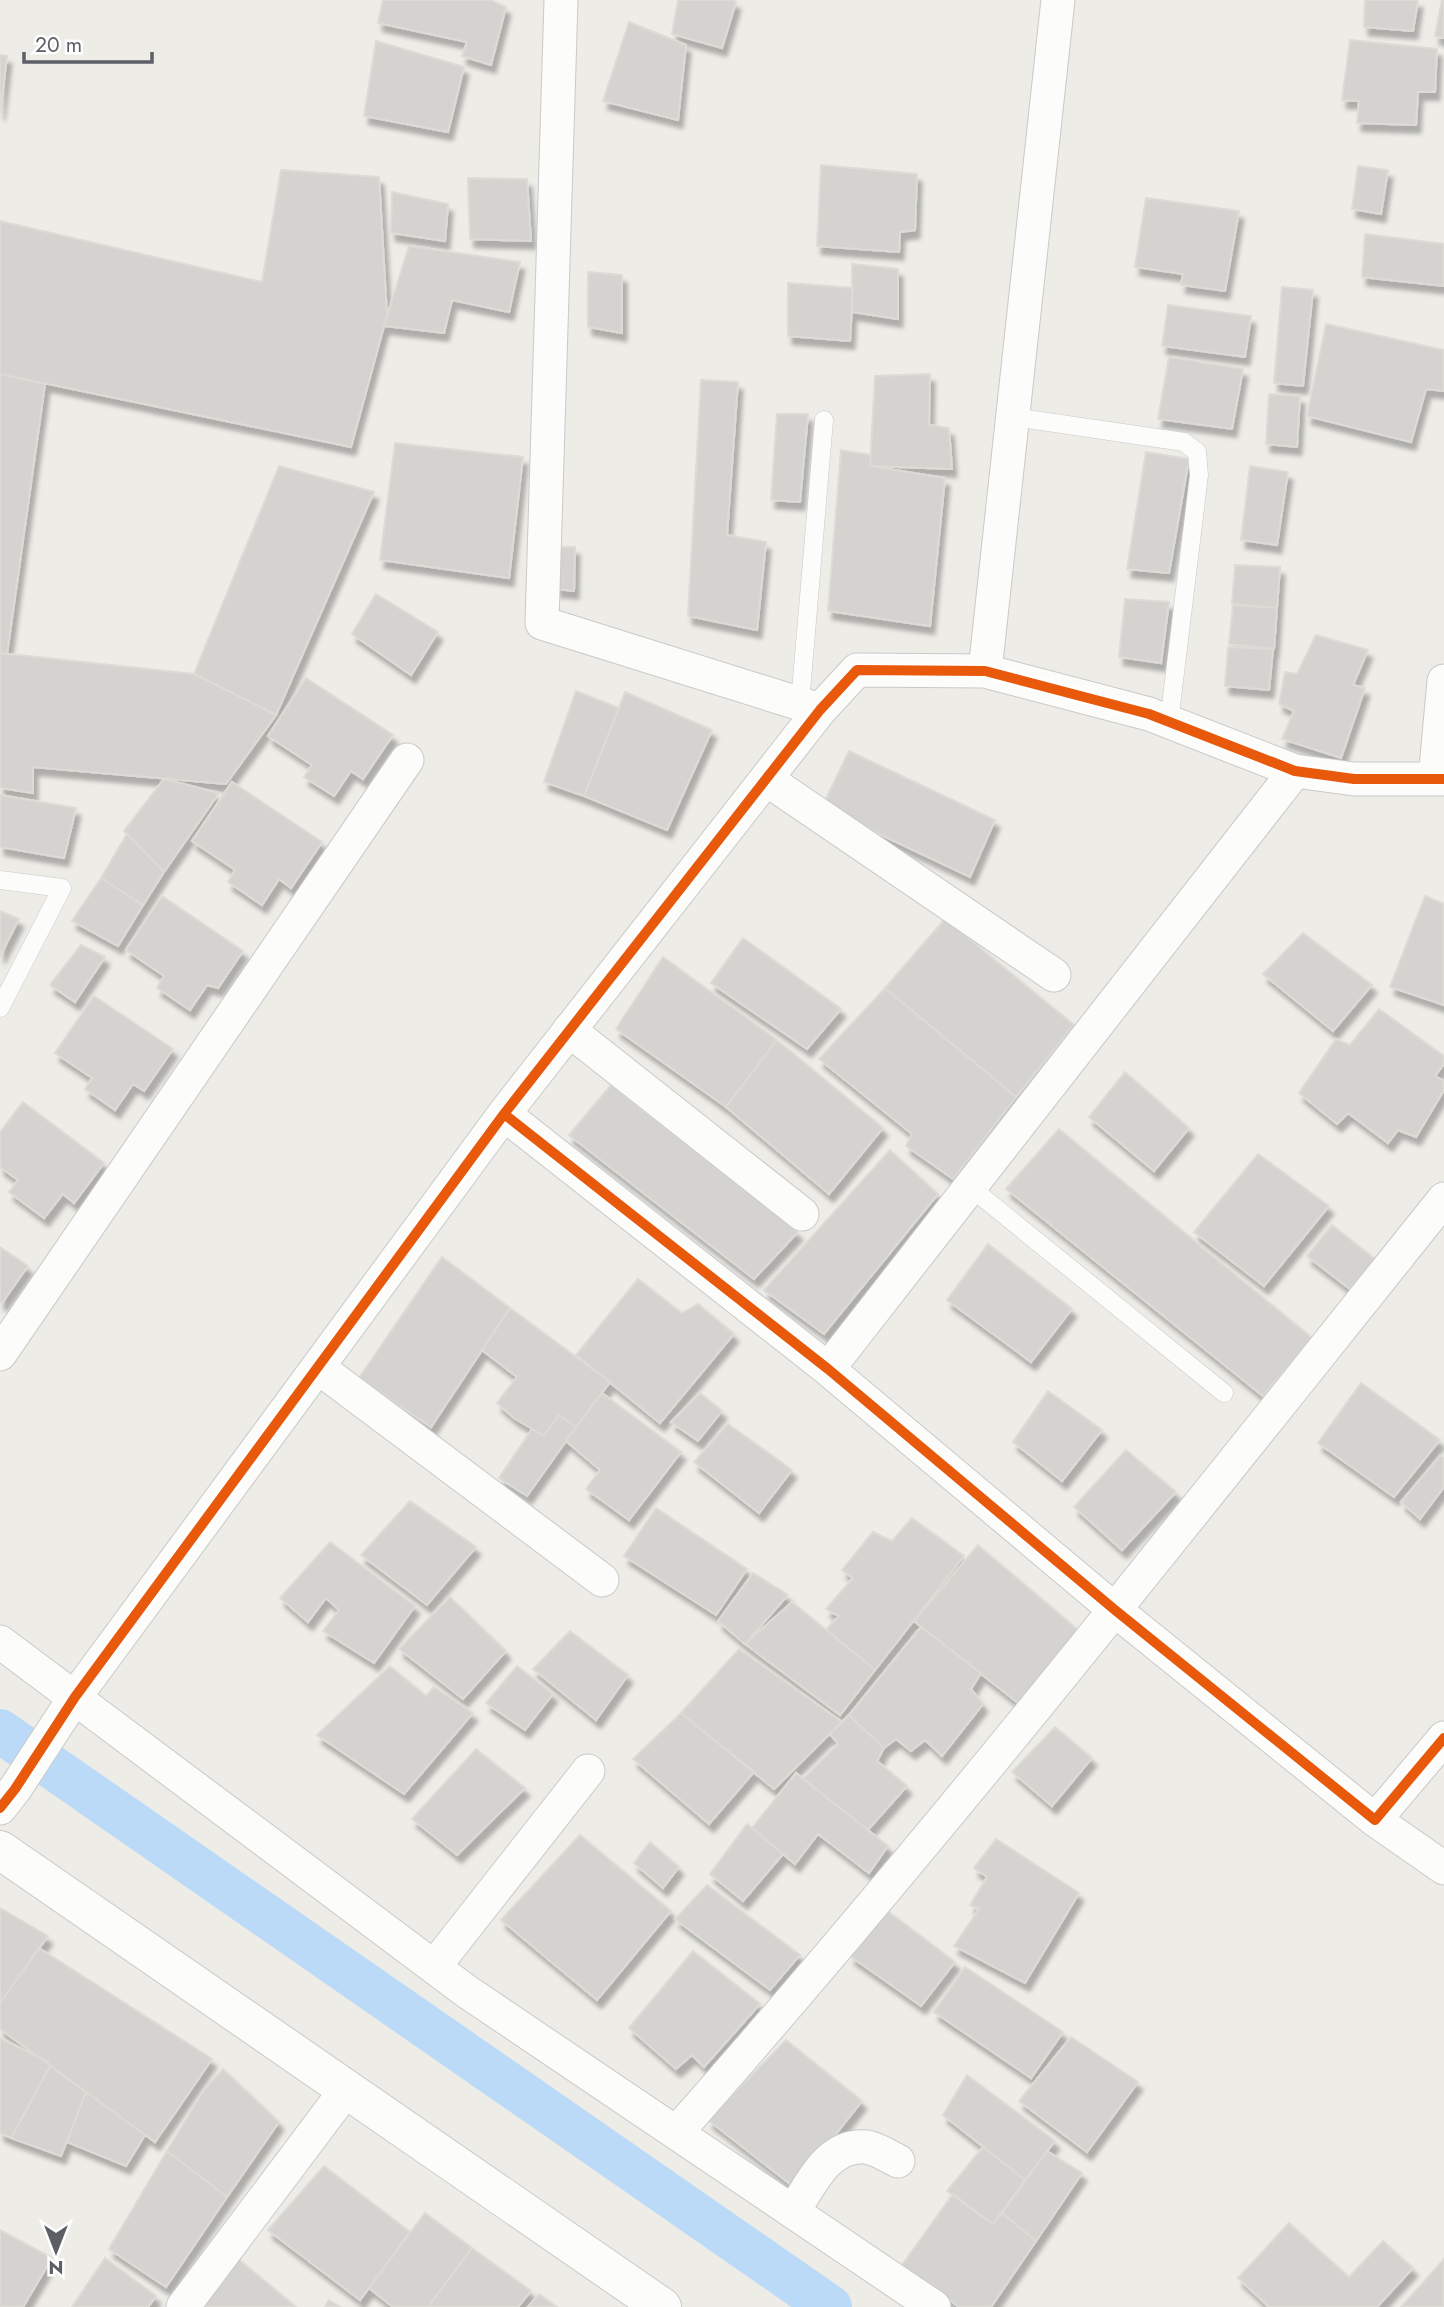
<svg xmlns="http://www.w3.org/2000/svg" width="1444" height="2307" viewBox="0 0 1444 2307" font-family="Jost,sans-serif">
<style>
.lines{fill:none;stroke-linecap:round;stroke-linejoin:round}
.canal{stroke:#bbdaf8;stroke-width:44}
.building{fill:#d4d3d0;stroke:#dcdbd6;stroke-width:2;filter:url(#shadow)}
.lane-casing{stroke:#c9c9c8;stroke-width:19}
.street-casing{stroke:#c9c9c8;stroke-width:35}
.secondary-casing{stroke:#c9cac9;stroke-width:40}
.lane{stroke:#fcfcfb;stroke-width:18}
.street{stroke:#fcfcfb;stroke-width:33}
.secondary{stroke:#fcfcfb;stroke-width:38}
.cycleway-casing{stroke:#fff;stroke-width:15}
.cycleway{stroke:#e8590c;stroke-width:10}
</style>
<defs>
<filter id="shadow"><feDropShadow dx="4.5" dy="8" stdDeviation="2" flood-color="#0004"/></filter>
</defs>
<rect width="100%" height="100%" fill="#edece7"/>
<g class="lines">
<path class="canal" d="M0,1731L830,2307"/>
</g>
<path class="building" d="M383,0H491L506,7L491,65L462,56L467,42L378,23Z
M678,0H732L736,2L722,48L672,34Z
M1365,0H1418L1413,31L1364,27Z
M1442,0H1444V38L1435,36Z
M629,22L686,45L678,120L603,101Z
M1350,40L1437,49L1435,92H1418L1416,125L1357,123L1359,101L1342,100Z
M376,41L464,67L448,132L364,116Z
M0,55L7,56L0,113Z
M821,165L917,174L915,230L900,232L899,252L817,246Z
M1358,166L1388,170L1381,214L1352,209Z
M281,170L379,177L387,315L351,447L0,374V221L262,282Z
M468,178L527,179L531,241L470,239Z
M392,192L448,204L445,241L391,233Z
M1146,198L1239,211L1225,291L1181,285L1183,274L1135,267Z
M1365,234L1444,244V286L1362,277Z
M409,246L520,262L509,312L452,300L444,333L384,326Z
M852,264L898,269V319L852,312Z
M588,272L622,275V333L588,327Z
M788,283L853,288L850,341L788,336Z
M1282,287L1313,290L1303,386L1274,383Z
M1168,305L1251,316L1245,357L1162,346Z
M1326,324L1444,350V391L1426,389L1411,442L1307,416Z
M1169,357L1243,369L1232,429L1158,419Z
M0,374L45,384L7,654L0,653Z
M930,374L929,425L949,428L952,469L870,466L875,376Z
M701,380L738,382L727,535L766,542L757,630L688,616Z
M1269,394L1300,396L1297,447L1266,444Z
M777,414H808L800,502L771,500Z
M395,443L523,457L509,578L380,560Z
M841,450L871,455L870,466L945,478L930,626L828,611Z
M1146,452L1189,459L1169,573L1127,569Z
M279,466L374,492L276,715L194,674Z
M1250,466L1288,472L1277,545L1241,540Z
M556,547H575L574,591L556,589Z
M1235,565L1280,567L1277,608L1232,604Z
M376,594L438,632L411,675L352,634Z
M1125,599L1169,602L1161,663L1119,657Z
M1233,605L1277,608L1274,649L1229,644Z
M1316,635L1368,650L1353,685L1365,688L1341,758L1282,739L1294,711L1279,704L1285,672L1297,674Z
M1228,647L1273,649L1269,690L1225,686Z
M0,653L194,674L276,715L226,784L33,767V793L0,788Z
M306,678L393,735L363,779L351,771L334,796L304,777L312,765L268,736Z
M576,691L619,708L584,796L544,782Z
M625,692L712,730L667,830L584,796Z
M849,751L995,820L970,877L822,807Z
M164,779L219,793L164,872L124,831Z
M232,782L322,842L291,888L279,879L262,905L228,882L235,870L192,841Z
M0,795L76,808L64,858L0,847Z
M127,834L164,872L143,905L101,878Z
M101,878L143,905L118,946L72,921Z
M162,896L243,951L218,988L207,985L190,1010L157,988L164,976L126,950Z
M1425,896L1444,904V1005L1390,987Z
M0,911L19,919L0,956Z
M945,919L1074,1025L1016,1097L885,988Z
M1303,933L1372,985L1333,1031L1263,974Z
M743,938L841,1009L807,1049L711,983Z
M81,945L105,957L75,1002L50,985Z
M663,957L777,1040L726,1107L616,1029Z
M885,988L1016,1097L953,1179L906,1146L912,1134L819,1059Z
M94,996L173,1049L144,1091L133,1084L115,1110L85,1089L92,1078L55,1053Z
M1379,1009L1444,1056V1064L1435,1076L1444,1081V1090L1416,1137L1398,1130L1388,1143L1348,1113L1337,1124L1299,1093L1336,1039L1350,1045Z
M777,1040L883,1128L829,1194L726,1107Z
M1125,1072L1189,1128L1154,1171L1089,1117Z
M611,1085L798,1232L754,1279L569,1135Z
M23,1102L104,1163L74,1203L63,1194L44,1218L9,1192L18,1180L0,1167V1132Z
M1059,1129L1312,1338L1263,1396L1006,1189Z
M890,1150L938,1194L824,1334L764,1290Z
M1258,1154L1329,1206L1264,1286L1194,1232Z
M1332,1225L1375,1259L1350,1289L1307,1256Z
M988,1244L1072,1309L1031,1362L947,1300Z
M0,1247L28,1266L2,1303L0,1301Z
M442,1257L510,1308L431,1427L359,1378Z
M638,1279L682,1313L698,1304L734,1334L660,1423L576,1355Z
M510,1308L610,1382L576,1427L559,1415L544,1436L514,1418L497,1403L517,1377L482,1350Z
M1361,1383L1440,1440L1394,1497L1318,1443Z
M1048,1391L1102,1430L1062,1481L1013,1442Z
M602,1393L681,1452L629,1520L586,1489L600,1470L566,1441Z
M700,1393L722,1411L698,1441L671,1422Z
M559,1415L576,1427L527,1496L499,1478L532,1429L544,1436Z
M728,1424L792,1470L759,1513L694,1462Z
M1126,1450L1176,1492L1122,1550L1074,1507Z
M1440,1456L1444,1458V1487L1420,1519L1401,1502Z
M410,1501L476,1547L427,1605L361,1555Z
M656,1508L747,1569L716,1615L624,1556Z
M912,1518L964,1556L875,1670L826,1630L839,1616L826,1609L853,1578L842,1570L873,1532L892,1541Z
M330,1542L415,1606L374,1663L323,1631L339,1610L326,1598L308,1622L280,1598Z
M978,1545L1078,1630L1022,1706L914,1621Z
M753,1573L788,1595L745,1644L718,1621Z
M450,1597L506,1651L463,1699L399,1649Z
M792,1602L875,1670L840,1715L745,1644Z
M921,1627L981,1673L971,1689L983,1704L942,1756L925,1740L911,1751L896,1739L884,1748L849,1715Z
M570,1631L628,1675L596,1720L533,1669Z
M739,1649L842,1722L774,1789L681,1713Z
M390,1666L426,1696L434,1687L473,1713L404,1794L317,1735Z
M517,1666L553,1694L525,1730L486,1703Z
M681,1713L754,1772L709,1824L633,1759Z
M849,1715L884,1748L877,1761L907,1786L868,1830L803,1779L838,1744L830,1734Z
M1055,1727L1092,1758L1052,1806L1012,1772Z
M476,1749L525,1788L457,1855L412,1819Z
M796,1773L888,1846L869,1873L818,1834L795,1864L752,1828Z
M747,1824L783,1854L743,1901L710,1874Z
M580,1835L671,1911L597,2000L501,1920Z
M996,1839L1079,1893L1025,1983L954,1946L979,1909L970,1905L987,1877L974,1868Z
M650,1842L679,1867L663,1888L634,1863Z
M707,1885L800,1955L770,1990L675,1919Z
M0,1908L48,1936L0,2003Z
M885,1909L955,1962L921,2006L850,1956Z
M39,1948L212,2059L155,2142L0,2029V2003Z
M693,1951L760,2004L704,2067L692,2055L676,2069L629,2028Z
M965,1967L1063,2032L1031,2078L934,2012Z
M1071,2037L1138,2082L1087,2152L1019,2101Z
M0,2038L47,2061L50,2066L11,2138L0,2133Z
M786,2040L862,2101L794,2187L708,2120Z
M50,2066L86,2092L61,2156L11,2138Z
M223,2069L279,2122L227,2197L167,2151L204,2090Z
M967,2075L1055,2141L1025,2180L943,2115Z
M86,2092L145,2135L126,2166L67,2142Z
M983,2147L1025,2180L993,2224L947,2191Z
M167,2151L227,2197L166,2287L109,2249Z
M1047,2151L1082,2173L1036,2241L1002,2213Z
M324,2166L410,2232L360,2300L268,2230Z
M953,2194L993,2224L1002,2213L1036,2241L991,2307H959L902,2265Z
M425,2213L472,2248L428,2307H393L369,2288Z
M1289,2223L1349,2277L1383,2241L1413,2268L1377,2307H1269L1238,2278Z
M0,2230L52,2258L23,2307H0Z
M472,2248L531,2291L518,2307H428Z
M236,2257L296,2307H203Z
M105,2258L156,2296L148,2307H72Z
M1444,2259V2307H1401Z
M539,2294L557,2307H528Z
M329,2300L340,2307H325Z"/>
<g class="lines">
<g class="lane-casing">
<path id="lane" d="M1013,417L1184,442L1197,452L1199,475L1169,722
M800,703L824,420
M0,880L62,888L0,1008
M970,1187L1224,1393"/>
</g>
<g class="street-casing">
<path id="street" d="M561,0L542,623L820,710
M985,671L1058,0
M766,779L1054,975
M1435,779L1444,681
M569,1030L802,1214
M504,1114L828,1369L1115,1610L1375,1820L1444,1738
M0,1354L407,760
M319,1368L602,1580
M828,1369L1295,771
M0,1642L466,1991L934,2307
M0,1808L15,1789L75,1697L504,1114L820,710L857,670L985,671L1149,714L1295,771L1354,779H1444
M1375,1820L1444,1868
M434,1967L588,1771
M676,2133C943,1831 1192,1513 1444,1199
M793,2212C811,2184 828,2143 867,2147C877,2149 888,2156 898,2161
M183,2307L346,2090"/>
</g>
<g class="secondary-casing">
<path id="secondary" d="M0,1850L662,2307"/>
</g>
<use href="#lane" class="lane"/>
<use href="#street" class="street"/>
<use href="#secondary" class="secondary"/>
<g class="cycleway-casing">
<path id="cycleway" d="M504,1114L828,1369L1115,1610L1375,1820L1444,1738
M0,1808L15,1789L75,1697L504,1114L820,710L857,670L985,671L1149,714L1295,771L1354,779H1444"/>
</g>
<use href="#cycleway" class="cycleway"/>
</g>
<g transform="translate(56 2251) rotate(180)" stroke="#ffffff" stroke-width="5" paint-order="stroke">
<path d="M0-5L12 26L0 18L-12 26Z" fill="#5c6066"/>
<text y="-10" font-size="19" font-weight="bold" text-anchor="middle" fill="#5c6066">N</text>
</g>
<path d="M24 52v10h128v-10" fill="none" stroke="#5c6066" stroke-width="3.5"/>
<text x="35" y="52" font-size="21" fill="#5c6066" stroke="#ffffff" stroke-width="5" paint-order="stroke">20 m</text>
</svg>
